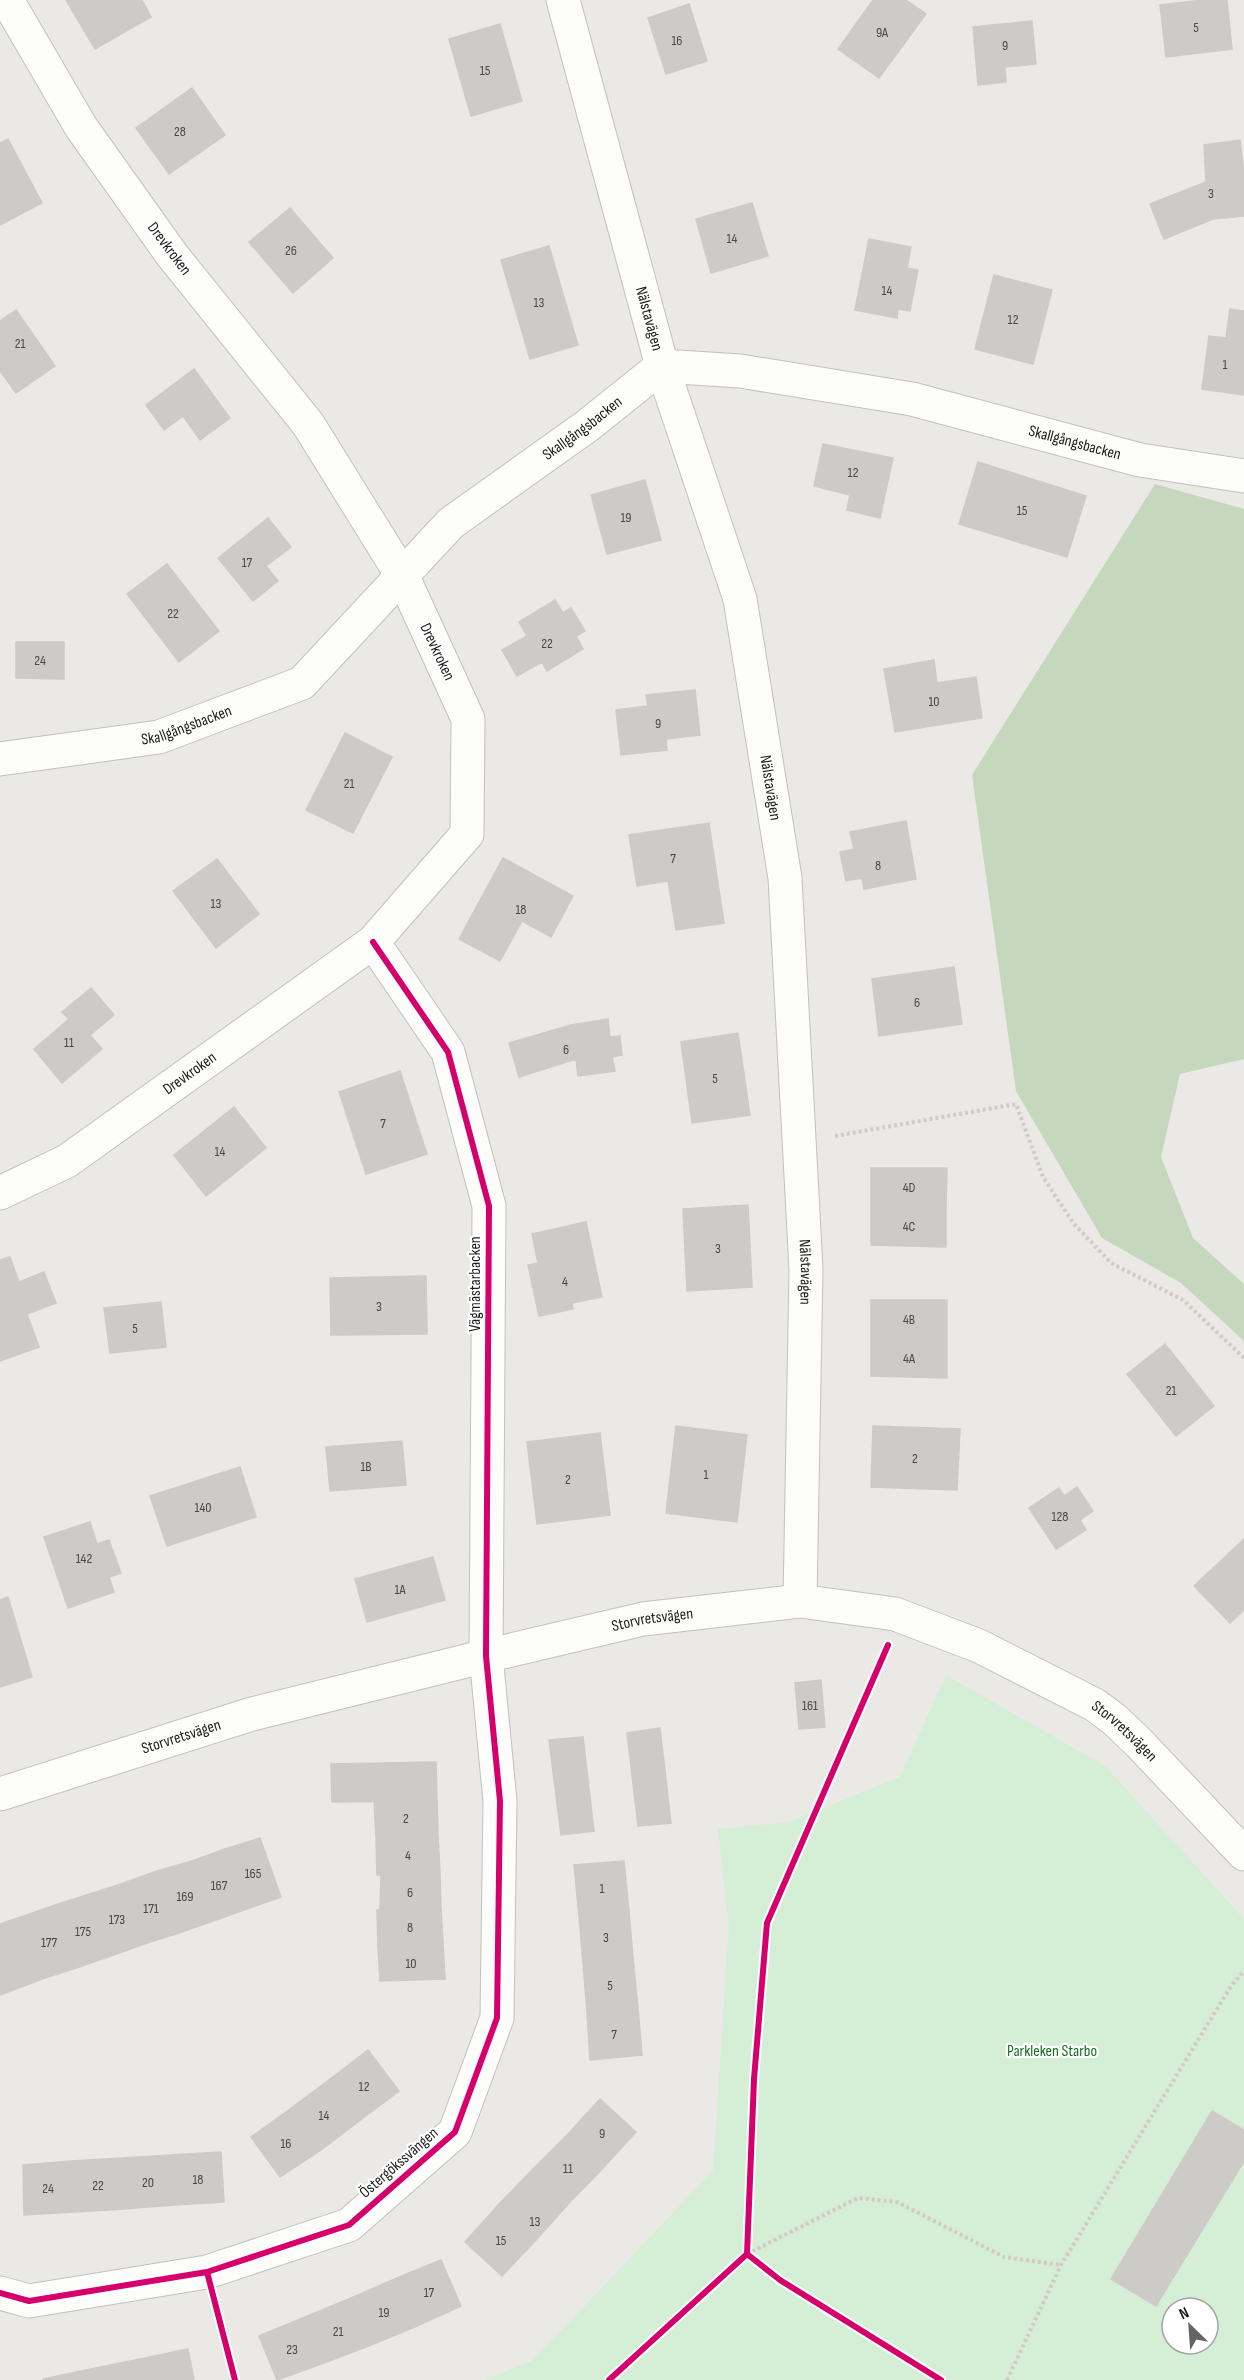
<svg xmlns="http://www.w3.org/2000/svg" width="1244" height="2380" viewBox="0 0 1244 2380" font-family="'Sofia Sans Condensed',sans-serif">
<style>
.forest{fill:#c5d7bd}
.park{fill:#d5eed6;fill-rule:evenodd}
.building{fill:#cdcbc8;stroke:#cdcac7;stroke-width:1.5}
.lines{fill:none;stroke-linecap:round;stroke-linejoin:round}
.minor-casing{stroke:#c1c1bf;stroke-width:35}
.path{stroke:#d4c9c6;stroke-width:4;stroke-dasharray:3 3;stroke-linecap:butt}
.minor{stroke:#fcfcfb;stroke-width:33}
.cycleway-casing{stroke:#fff;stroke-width:10}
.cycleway{stroke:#d6006c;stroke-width:6}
.labels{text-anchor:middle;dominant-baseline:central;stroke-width:4.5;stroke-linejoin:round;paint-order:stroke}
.number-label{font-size:14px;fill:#484847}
.street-label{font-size:16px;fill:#1c1c1c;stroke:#fff}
.park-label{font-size:16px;fill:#166e21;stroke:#fff}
</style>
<rect width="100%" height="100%" fill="#eae9e5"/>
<path class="forest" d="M1155,484L1244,509V1059L1180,1074L1161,1157L1193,1238L1244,1284V1341L1181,1283L1102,1238L1016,1091L972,775Z"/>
<path class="park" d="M946,1675L1105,1766L1244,1919V2380H486L533,2360L713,2171L729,1926L718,1829L789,1822L900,1777ZM1172,2308H1208V2344H1172Z"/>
<path class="building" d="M66,0H142L151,17L95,49Z
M873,0H906L926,14L879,78L838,49Z
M1203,0H1227L1232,49L1166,57L1160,5Z
M689,4L707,61L666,74L648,18Z
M1032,21L1036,64L1005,67L1006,82L978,85L973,27Z
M500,24L522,101L471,116L449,39Z
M192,88L225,135L169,174L136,128Z
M8,139L42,203L0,225V143Z
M1240,140L1244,173V216L1213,219L1164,239L1150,204L1206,182L1204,145Z
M752,203L768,256L711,273L696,219Z
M290,208L333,258L293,293L249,242Z
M869,239L911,247L907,268L918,270L910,311L898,309L897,318L855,310Z
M549,246L578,345L530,359L501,260Z
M994,275L1052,290L1033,364L975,349Z
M1230,309L1244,311V395L1202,389L1209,336L1226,338Z
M16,310L55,366L16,393L0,371V321Z
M194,369L230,418L200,440L183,416L164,430L146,405Z
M823,444L893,458L880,518L847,510L850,495L814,486Z
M978,462L1086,496L1067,557L959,524Z
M645,480L661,540L607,554L591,495Z
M268,518L291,547L266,566L278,581L253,601L218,558Z
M167,564L219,631L179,662L127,594Z
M555,600L563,613L571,608L585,631L576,636L583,649L547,671L542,662L517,676L502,650L527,636L519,622Z
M16,642H64V679L16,678Z
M934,660L937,683L976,677L982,718L895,732L884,669Z
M695,690L700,735L666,739L667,750L621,755L616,710L648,706L646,695Z
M345,733L392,757L353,833L306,810Z
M906,821L916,879L864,889L862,878L846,881L840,852L854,849L850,832Z
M709,823L724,923L676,930L668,881L637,886L629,835Z
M503,858L573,896L551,937L522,921L500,961L459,939Z
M217,859L259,914L216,948L173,891Z
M954,967L962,1024L879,1036L872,979Z
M91,988L114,1015L90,1035L102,1049L62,1083L34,1049L69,1019L62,1012Z
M608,1019L610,1037L620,1036L622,1055L612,1057L615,1071L578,1076L576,1059L519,1077L509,1043L571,1025Z
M738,1033L750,1115L692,1123L681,1042Z
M400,1071L427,1154L366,1174L339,1092Z
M234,1107L266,1148L206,1196L174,1155Z
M871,1168H947L946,1207L871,1206Z
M748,1205L752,1287L687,1291L683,1209Z
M871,1206L946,1207V1247L871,1245Z
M586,1222L602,1297L572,1303L573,1309L539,1316L528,1265L538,1263L532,1234Z
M10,1257L19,1282L44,1272L56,1303L27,1314L39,1347L0,1361V1260Z
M426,1276L427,1334L331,1335L330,1278Z
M871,1300H947V1339L871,1338Z
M161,1302L166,1347L110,1353L104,1308Z
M871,1338L947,1339V1378L871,1376Z
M1165,1344L1214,1406L1176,1436L1127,1374Z
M676,1426L747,1435L737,1522L666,1513Z
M873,1426L960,1429L957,1490L871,1487Z
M600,1433L610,1515L537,1524L527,1442Z
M402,1441L406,1485L330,1491L326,1447Z
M240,1467L256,1517L167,1546L150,1496Z
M1077,1487L1093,1511L1080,1520L1086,1530L1056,1549L1029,1508L1059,1488L1064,1496Z
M90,1522L97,1544L109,1540L121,1573L109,1577L114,1592L68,1608L44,1537Z
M1244,1539V1610L1230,1623L1194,1586Z
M433,1557L445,1600L367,1622L355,1579Z
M8,1597L32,1677L0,1687V1600Z
M821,1680L825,1727L799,1729L795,1683Z
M660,1728L671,1823L638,1826L627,1733Z
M583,1737L594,1831L561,1835L549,1740Z
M436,1762L437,1801L332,1802L331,1764Z
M374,1801H437L438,1835L376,1838Z
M438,1835L440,1873L377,1875L376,1838Z
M260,1838L281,1897L247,1909L225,1849Z
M225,1849L247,1909L213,1921L192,1861Z
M192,1861L213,1921L179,1933L157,1871Z
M624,1861L629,1911L579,1916L574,1865Z
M157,1871L179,1933L144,1944L124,1883Z
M440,1873L441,1908L380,1910L381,1875Z
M124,1883L144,1944L111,1956L90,1894Z
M90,1894L111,1956L76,1968L55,1905Z
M55,1905L76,1968L42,1979L21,1917Z
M441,1908L443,1943L378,1947L377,1910Z
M629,1911L633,1958L583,1963L579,1916Z
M21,1917L42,1979L8,1992L0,1966V1924Z
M443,1943L445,1979L380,1981L378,1947Z
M633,1958L638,2008L587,2012L583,1963Z
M0,1966L8,1992L0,1995Z
M638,2008L642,2055L590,2060L587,2012Z
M368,2050L399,2091L359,2121L329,2080Z
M329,2080L359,2121L321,2150L290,2109Z
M600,2099L636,2132L604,2167L568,2134Z
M290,2109L321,2150L280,2177L251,2137Z
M1212,2111L1244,2130V2161L1156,2306L1111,2279Z
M568,2134L604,2167L570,2202L533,2169Z
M221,2152L224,2202L174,2205L171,2155Z
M171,2155L174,2205L124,2209L122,2158Z
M122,2158L124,2209L74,2212L72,2161Z
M72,2161L74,2212L24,2215L23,2165Z
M533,2169L570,2202L537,2239L499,2204Z
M499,2204L537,2239L502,2276L465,2242Z
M441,2260L461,2306L417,2326L397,2278Z
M397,2278L417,2326L371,2345L351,2298Z
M351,2298L371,2345L324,2363L305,2317Z
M305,2317L324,2363L277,2380L259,2336Z
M188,2349L194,2380H144L140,2359Z
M140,2359L144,2380H93L91,2369Z
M91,2369L93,2380H43V2379Z"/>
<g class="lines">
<g class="minor-casing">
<g id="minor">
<path id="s1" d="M563,0L662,366L740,599L785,878L806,1269L800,1601"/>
<path id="s2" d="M0,759L159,737L302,683L451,523L587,426L662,366L740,371L912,399L1140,460L1244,476"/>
<path id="s3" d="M0,1193L67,1161L373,942L467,834L468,719L403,577L308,424L172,255L81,127L7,0"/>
<path id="s4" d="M0,1794L252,1714L486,1656L643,1619L800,1601L895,1614L979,1646L1095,1705L1115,1720L1140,1744L1244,1854"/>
<path d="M0,2293L29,2301L207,2272L349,2225L455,2132L497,2018L500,1801L486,1656L489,1206L448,1052L373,942"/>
</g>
</g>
<path class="path" d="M835,1136L1016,1104L1043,1177L1074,1224L1111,1263L1183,1300L1244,1358
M747,2254L858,2198L897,2202L1004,2257L1061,2265
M1007,2380L1061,2265L1231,1986L1244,1971"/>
<use href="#minor" class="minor"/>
<g class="cycleway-casing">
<path id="cycleway" d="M747,2254L754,2079L767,1923L888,1645
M207,2272L235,2380
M0,2293L29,2301L207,2272L349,2225L455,2132L497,2018L500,1801L486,1656L489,1206L448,1052L373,942
M609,2380L747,2254L780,2280L941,2380"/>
</g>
<use href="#cycleway" class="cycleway"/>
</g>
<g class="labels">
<g class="number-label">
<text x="1196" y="27">5</text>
<text x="882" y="32">9A</text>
<text x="677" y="40">16</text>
<text x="1005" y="45">9</text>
<text x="485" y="70">15</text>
<text x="180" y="131">28</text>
<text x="1211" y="193">3</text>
<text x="732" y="238">14</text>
<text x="291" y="250">26</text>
<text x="887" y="290">14</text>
<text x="539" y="302">13</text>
<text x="1013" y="319">12</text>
<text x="20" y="343">21</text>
<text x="1225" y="364">1</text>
<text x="853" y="472">12</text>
<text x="1022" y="510">15</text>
<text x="626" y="517">19</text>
<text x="247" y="562">17</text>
<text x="173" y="613">22</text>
<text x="547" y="643">22</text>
<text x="40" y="660">24</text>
<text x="934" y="701">10</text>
<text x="658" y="723">9</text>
<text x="349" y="783">21</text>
<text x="673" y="858">7</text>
<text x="878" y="865">8</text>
<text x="216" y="903">13</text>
<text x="521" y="909">18</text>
<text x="917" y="1002">6</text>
<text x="69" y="1042">11</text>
<text x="566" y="1049">6</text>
<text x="715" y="1078">5</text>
<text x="383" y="1123">7</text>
<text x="220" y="1151">14</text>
<text x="909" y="1187">4D</text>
<text x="909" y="1226">4C</text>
<text x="718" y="1248">3</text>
<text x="565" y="1281">4</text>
<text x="379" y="1306">3</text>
<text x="909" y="1319">4B</text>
<text x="135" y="1328">5</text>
<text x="909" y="1358">4A</text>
<text x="1171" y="1390">21</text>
<text x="915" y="1458">2</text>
<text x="366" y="1466">1B</text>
<text x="706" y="1474">1</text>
<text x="568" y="1479">2</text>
<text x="203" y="1507">140</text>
<text x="1060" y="1516">128</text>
<text x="84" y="1558">142</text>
<text x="400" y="1589">1A</text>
<text x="810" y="1705">161</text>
<text x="406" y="1818">2</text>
<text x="408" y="1855">4</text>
<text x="253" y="1873">165</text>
<text x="219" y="1885">167</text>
<text x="602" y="1888">1</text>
<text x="410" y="1892">6</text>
<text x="185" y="1896">169</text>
<text x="151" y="1908">171</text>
<text x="117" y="1919">173</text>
<text x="410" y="1927">8</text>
<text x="83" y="1931">175</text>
<text x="606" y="1937">3</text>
<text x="49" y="1942">177</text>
<text x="411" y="1963">10</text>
<text x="610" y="1985">5</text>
<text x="614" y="2034">7</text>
<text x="364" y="2086">12</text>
<text x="324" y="2115">14</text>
<text x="602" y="2133">9</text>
<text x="286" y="2143">16</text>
<text x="568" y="2168">11</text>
<text x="198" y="2179">18</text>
<text x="148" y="2182">20</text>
<text x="98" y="2185">22</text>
<text x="48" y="2188">24</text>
<text x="535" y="2221">13</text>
<text x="501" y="2240">15</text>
<text x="429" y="2292">17</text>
<text x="384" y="2312">19</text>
<text x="338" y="2331">21</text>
<text x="292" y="2349">23</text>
</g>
<g class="street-label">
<text transform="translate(169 249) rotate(53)">Drevkroken</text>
<text stroke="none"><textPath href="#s1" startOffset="330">Nälstavägen</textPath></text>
<text stroke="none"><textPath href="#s2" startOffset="694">Skallgångsbacken</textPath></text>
<text stroke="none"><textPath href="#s2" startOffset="1216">Skallgångsbacken</textPath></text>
<text transform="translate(437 652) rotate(65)">Drevkroken</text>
<text stroke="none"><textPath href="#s2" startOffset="190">Skallgångsbacken</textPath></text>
<text stroke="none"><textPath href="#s1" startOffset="816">Nälstavägen</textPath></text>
<text stroke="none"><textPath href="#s3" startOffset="225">Drevkroken</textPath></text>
<text stroke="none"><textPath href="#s1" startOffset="1302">Nälstavägen</textPath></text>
<text transform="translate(475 1284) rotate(-90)">Vägmästarbacken</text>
<text stroke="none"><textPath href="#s4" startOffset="676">Storvretsvägen</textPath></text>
<text stroke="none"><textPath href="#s4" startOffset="1180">Storvretsvägen</textPath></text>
<text stroke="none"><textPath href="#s4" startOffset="190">Storvretsvägen</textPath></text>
<text transform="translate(399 2163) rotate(-41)">Östergökssvängen</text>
</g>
<g class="park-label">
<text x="1052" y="2051">Parkleken Starbo</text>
</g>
</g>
<g transform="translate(1190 2326) rotate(335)"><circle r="28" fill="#ffffff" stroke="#a4a4a4" stroke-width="1.5"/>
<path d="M0-4.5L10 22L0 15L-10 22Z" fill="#646462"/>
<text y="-9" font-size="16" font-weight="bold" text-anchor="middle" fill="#1c1c1c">N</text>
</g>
</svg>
